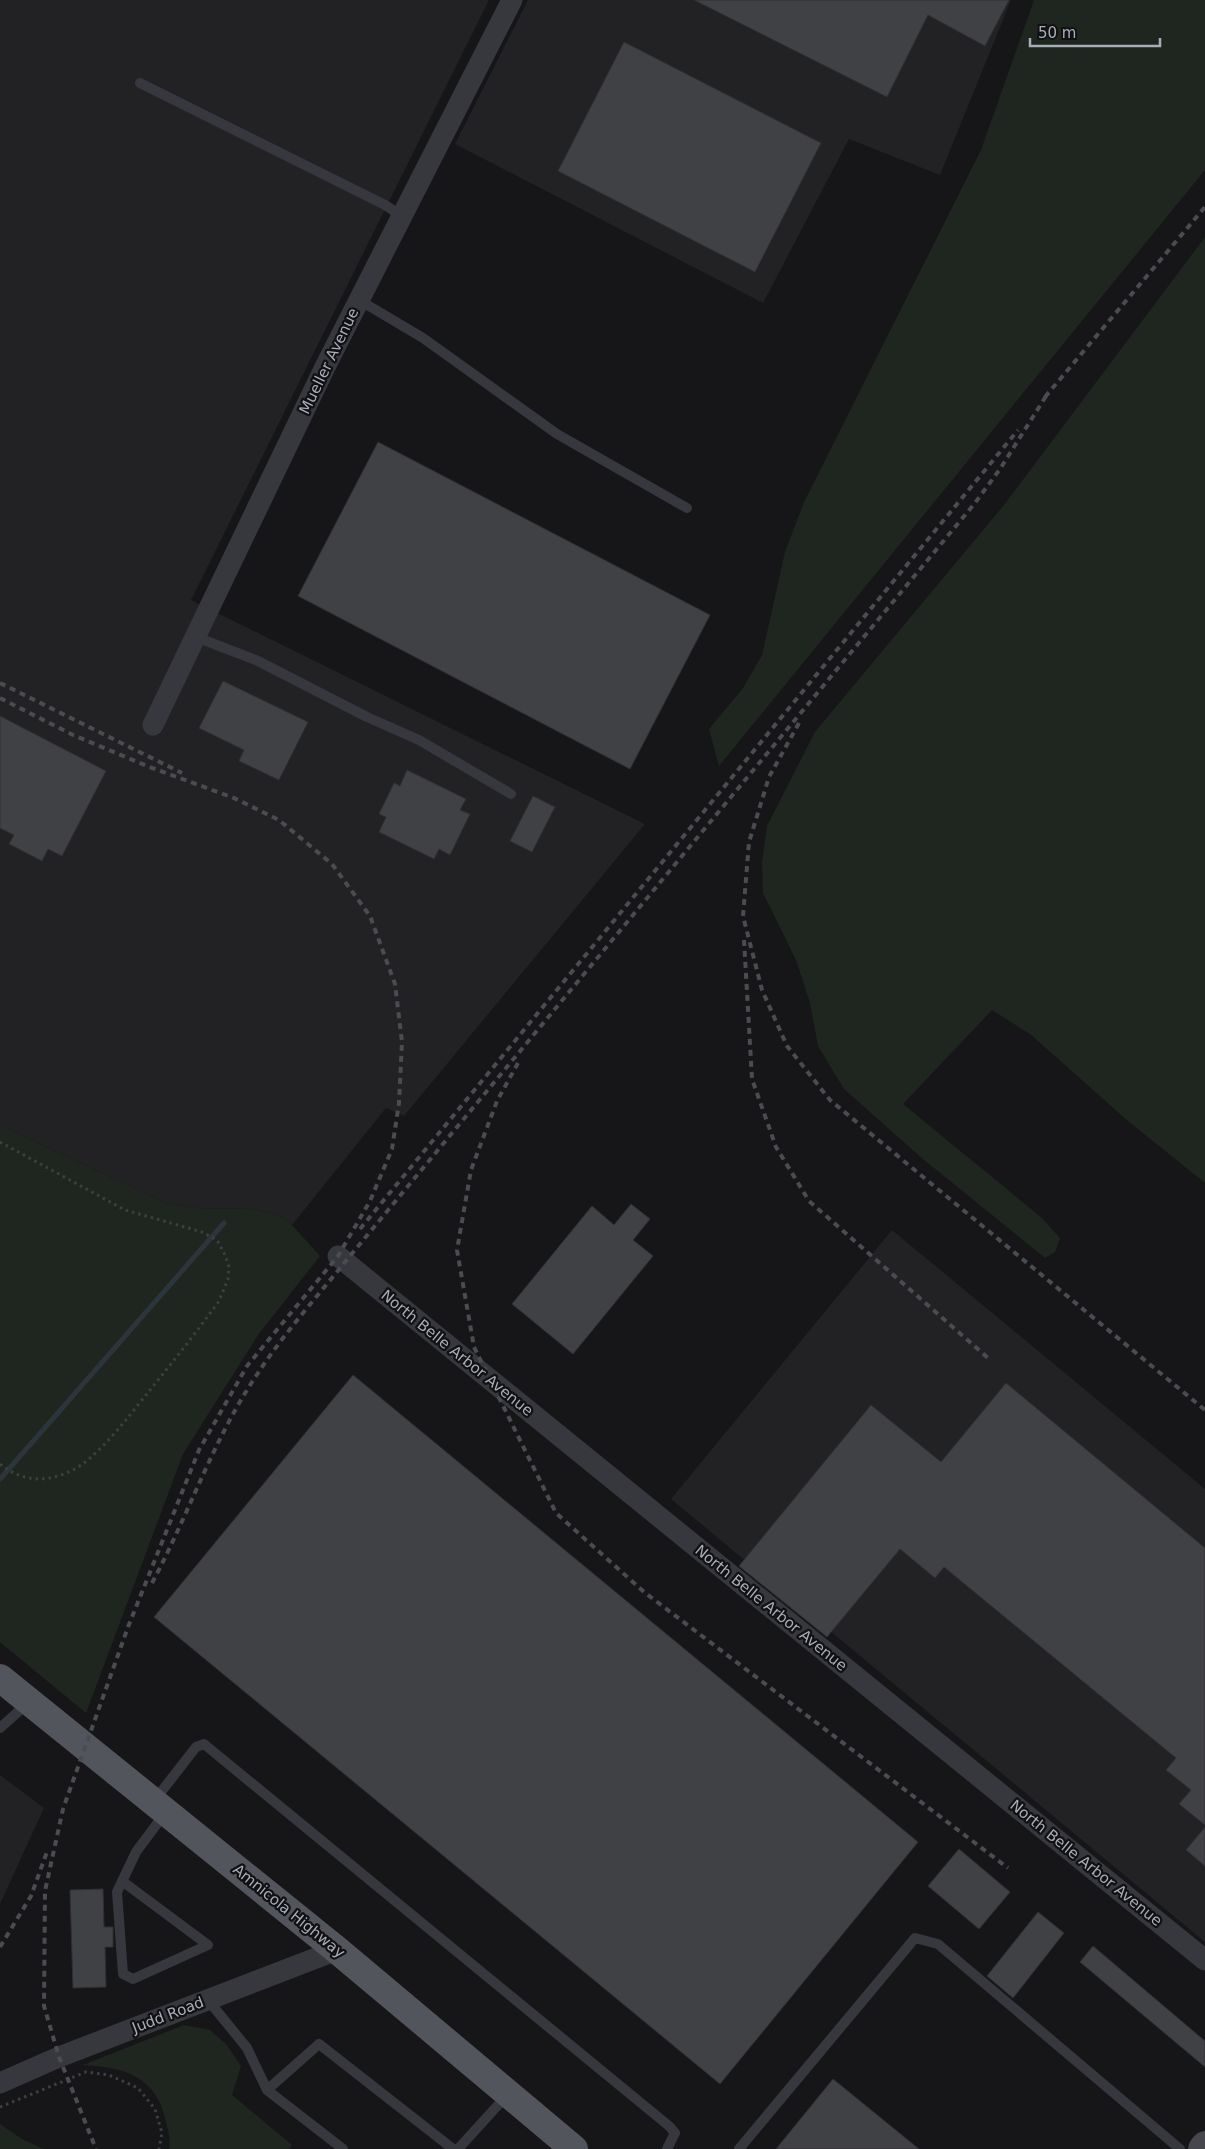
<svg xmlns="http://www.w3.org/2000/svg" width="1205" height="2149" viewBox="0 0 1205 2149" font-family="'DejaVu Sans',sans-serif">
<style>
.built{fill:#222225}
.green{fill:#1e261f}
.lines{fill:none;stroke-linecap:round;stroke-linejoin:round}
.stream{stroke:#2c353c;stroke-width:5}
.building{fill:#404145;stroke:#303034}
.path{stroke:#3d3f44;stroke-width:3;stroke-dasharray:2.5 4;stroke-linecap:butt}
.lane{stroke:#37383d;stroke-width:10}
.street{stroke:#37383d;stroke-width:21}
.secondary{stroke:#45474d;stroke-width:28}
.primary{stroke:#53555c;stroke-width:28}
.rail{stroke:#4a4c52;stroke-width:4;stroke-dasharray:6 5;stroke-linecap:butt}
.labels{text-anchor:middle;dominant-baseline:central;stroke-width:4.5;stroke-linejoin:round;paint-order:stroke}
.street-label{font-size:15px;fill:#a8adb8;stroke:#111113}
</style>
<rect width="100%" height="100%" fill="#161618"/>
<path class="built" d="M0,0H489L191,600L645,824L404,1116L386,1108L292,1225L280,1216L251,1208L204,1209L168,1204L0,1125Z
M528,0H1011L940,175L849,139L763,303L455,144Z
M892,1230L1205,1489V1942L671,1499Z
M0,1775L44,1808L0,1904Z"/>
<path class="green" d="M1034,0H1205V170L719,766L709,729L743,688L762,655L785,552L804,502L981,150Z
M1205,237V1183L1128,1121L1030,1034L992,1010L903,1104L1042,1218L1060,1238L1055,1252L1045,1258L923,1159L844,1089L818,1046L810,1003L796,960L763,893L762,862L767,826L815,732L1004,505Z
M0,1125L168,1204L204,1209L251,1208L280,1216L292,1225L320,1256L258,1335L183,1454L86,1713L0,1642Z
M184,2025L210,2030L226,2044L241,2066L232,2095L292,2145L289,2149H169C171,2140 168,2131 166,2122C157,2077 125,2067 83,2065Z
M0,2124L22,2139L44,2149H0Z"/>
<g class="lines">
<path class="stream" d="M0,1479L224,1223"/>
</g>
<path class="building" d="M694,0H1009L985,46L928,15L887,97Z
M624,42L821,143L755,272L558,171Z
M378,442L710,615L630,769L298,596Z
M223,681L308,722L279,780L239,761L244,750L199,728Z
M0,716L106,771L62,856L48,849L42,861L9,844L14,835L0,828Z
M407,770L466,799L460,810L470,814L450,855L439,849L434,859L379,832L386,817L379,814L394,783L400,786Z
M533,796L555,807L532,852L510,841Z
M631,1204L650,1219L633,1240L653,1256L573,1354L512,1304L592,1206L614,1225Z
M353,1375L918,1842L720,2084L154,1617Z
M1006,1383L1205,1548V1825L1179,1804L1191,1790L1166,1770L1176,1758L944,1567L935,1578L900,1549L827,1637L739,1566L871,1405L941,1462Z
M1205,1827V1866L1186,1850Z
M959,1849L1010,1892L979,1929L928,1886Z
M103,1889L104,1927H113V1947H105L106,1987L73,1988L70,1890Z
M1038,1912L1064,1933L1013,1998L987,1976Z
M1093,1946L1205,2041V2067L1080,1962Z
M833,2079L919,2149H776Z"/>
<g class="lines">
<path class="path" d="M0,1142L125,1210L202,1232L217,1240L225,1255L229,1267L228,1279L219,1301C196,1333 171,1364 146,1395C128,1417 97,1459 71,1471C44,1483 23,1482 0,1464
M0,2107L86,2072L109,2075L138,2088L155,2109L162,2133L159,2149"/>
<path class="lane" d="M140,83L385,205L402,216
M359,300L423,338L557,434L687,508
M196,637L258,661L367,717L419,740L511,794
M0,1728L29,1702
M154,1801L196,1747L204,1744L669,2126L675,2133L667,2149
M122,1881L208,1945L133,1979L123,1974L117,1892L136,1852L165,1813
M208,2000L247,2048L267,2090L343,2149
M267,2090L319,2044L453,2149
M458,2149L508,2094
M739,2149L915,1938L938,1944L1180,2149"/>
<path class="street" d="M153,725L325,367L512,0
M338,1256L1205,1960
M0,2083L59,2057L337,1950"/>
<path class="secondary" d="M1202,2149L1205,2145"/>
<path class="primary" d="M0,1678L337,1950L574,2149"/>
<path class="rail" d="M1045,397L1205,207
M0,683L182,773
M0,698L73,735L147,766L234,798L279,820L332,864L370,916L395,984L402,1042L399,1103L392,1149L370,1201L338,1256L247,1366L199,1450L128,1627L63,1809L45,1891L44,2006L59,2057L96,2149
M799,723L769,777L749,842L743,916L762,990L787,1046L830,1100L1205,1410
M744,940L752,1079L776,1147L809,1201L988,1358
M518,1063L497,1101L471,1170L457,1250L474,1347L556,1513L644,1592L1008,1868
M360,1229L1018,430
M152,1583C189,1514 213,1440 256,1376C282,1336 315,1299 345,1262L975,503L1000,469L1048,393
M0,1947L31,1896L48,1849"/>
</g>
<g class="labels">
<g class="street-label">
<text transform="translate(329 361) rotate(-64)">Mueller Avenue</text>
<text transform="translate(457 1353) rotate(39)">North Belle Arbor Avenue</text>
<text transform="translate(771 1608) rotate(39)">North Belle Arbor Avenue</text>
<text transform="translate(1086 1863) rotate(39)">North Belle Arbor Avenue</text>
<text transform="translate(289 1911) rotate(39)">Amnicola Highway</text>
<text transform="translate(168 2015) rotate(-21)">Judd Road</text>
</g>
</g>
<path d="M1030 38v8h130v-8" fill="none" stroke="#a8adb8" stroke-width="2.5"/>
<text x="1038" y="38" font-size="15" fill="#a8adb8" stroke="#111113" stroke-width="4" paint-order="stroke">50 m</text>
</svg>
